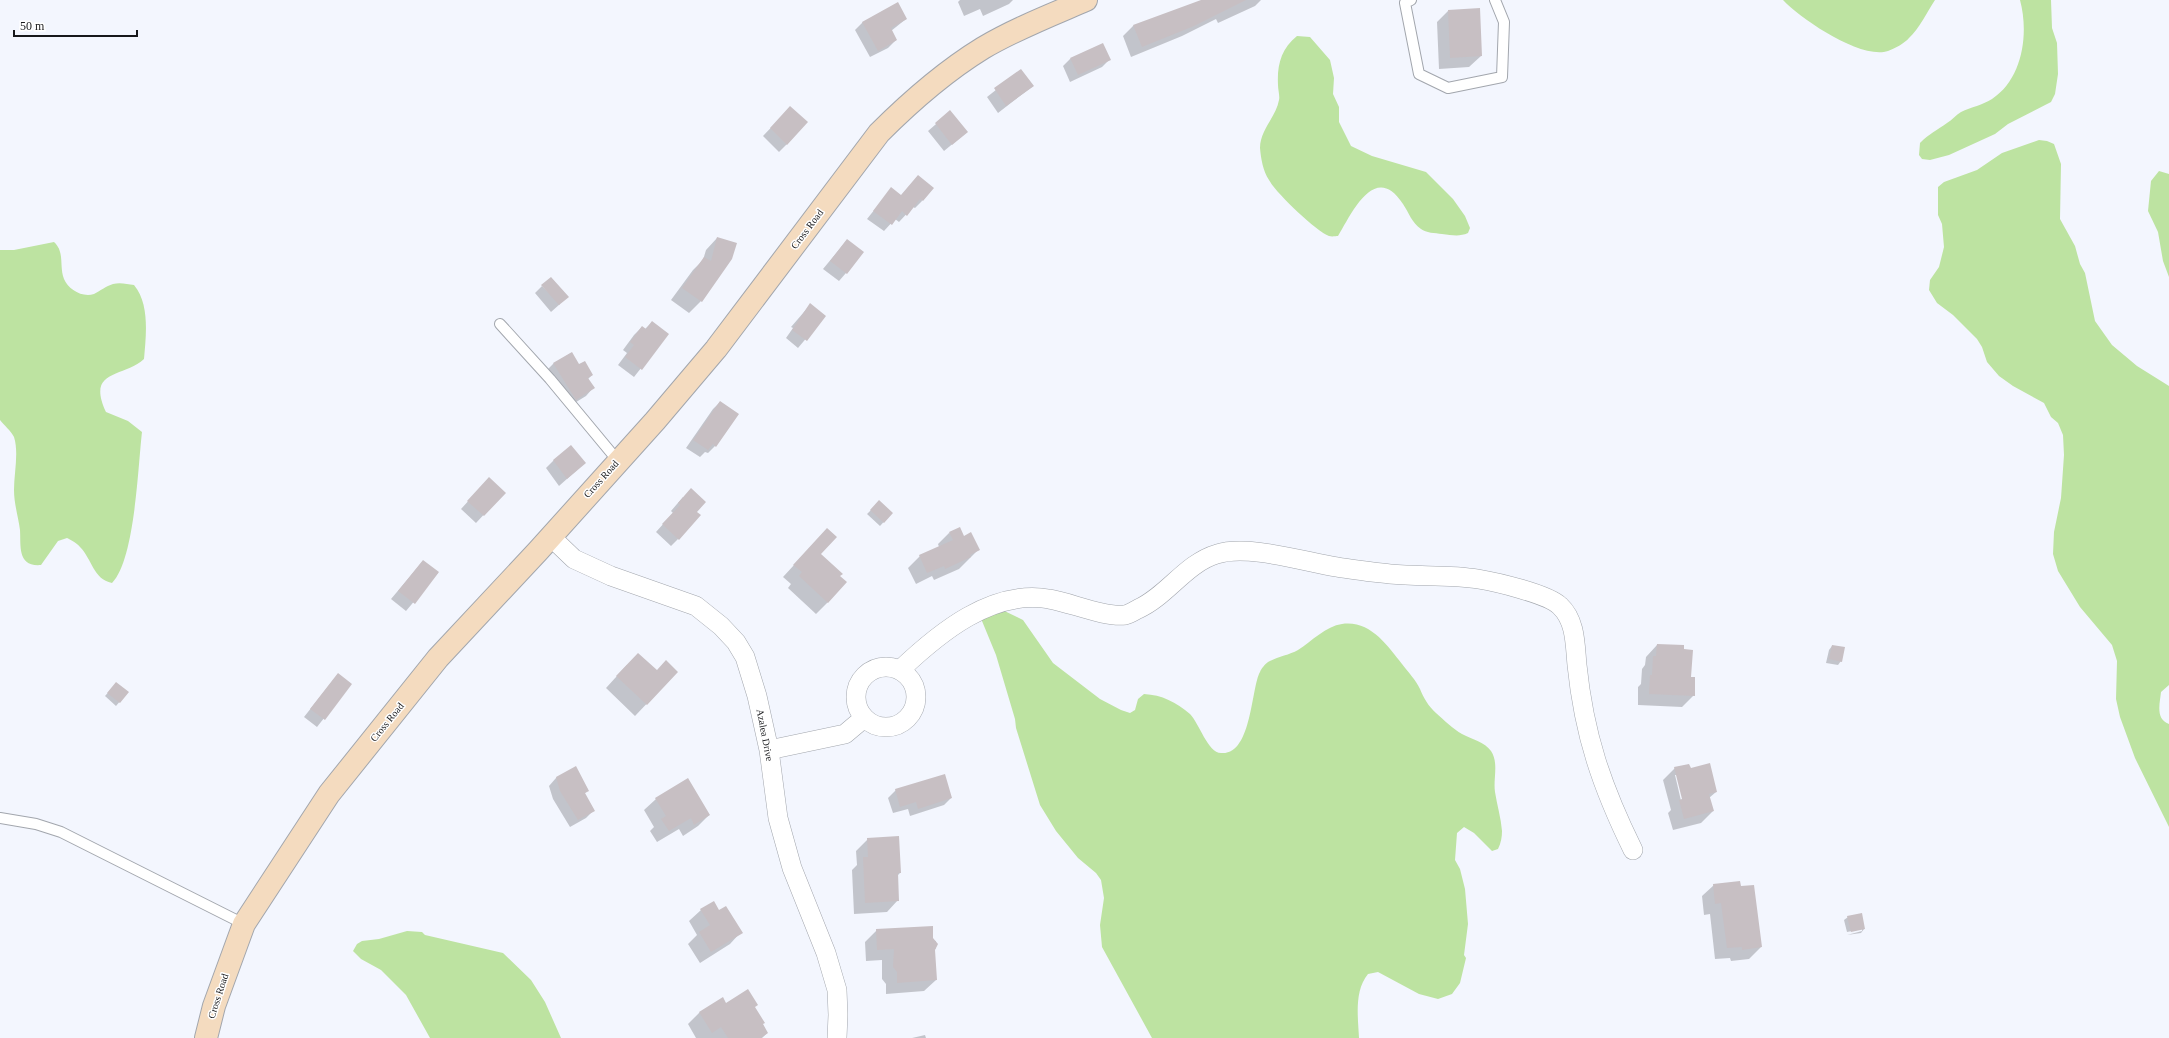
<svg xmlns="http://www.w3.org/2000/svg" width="2169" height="1038" viewBox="0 0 2169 1038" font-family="Georgia,serif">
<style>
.green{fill:#bde3a1}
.shadow{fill:#0003;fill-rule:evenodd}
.building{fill:#c7bfc3}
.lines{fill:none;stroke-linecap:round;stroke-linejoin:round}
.lane-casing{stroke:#a2a6ad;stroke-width:12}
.street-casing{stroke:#a2a6ad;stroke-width:20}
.secondary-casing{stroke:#a2a6ad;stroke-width:24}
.lane{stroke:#fff;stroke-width:10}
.street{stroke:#fff;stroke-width:19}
.secondary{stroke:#f4dbbf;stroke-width:22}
.labels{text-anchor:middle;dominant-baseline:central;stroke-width:3;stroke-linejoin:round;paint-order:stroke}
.street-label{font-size:10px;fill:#17181b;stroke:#fff}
</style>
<rect width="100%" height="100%" fill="#f3f6fe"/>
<path class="green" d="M1783,0H1935C1927,12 1919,29 1909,38C1905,43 1894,49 1888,51C1861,60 1801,19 1783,0Z
M2020,0H2051L2052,28L2057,43L2058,74L2055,94L2051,102L2008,124L1995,134L1949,155L1930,160L1922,159L1919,155L1920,143C1930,133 1936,131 1947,123C1952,120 1956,115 1961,112C1971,107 1983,105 1992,99C2023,79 2029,33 2020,0Z
M1297,36L1310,37L1330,60L1334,78L1333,94L1339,107V122L1351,146L1372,156L1426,172L1453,199L1465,216L1470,228L1468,233C1459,237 1452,235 1442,234C1435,233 1426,233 1421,229C1412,223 1409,213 1403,204C1375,161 1352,213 1338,236C1336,236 1332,237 1329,236C1316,231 1276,193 1269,180C1263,171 1261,159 1260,148C1260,130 1276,117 1279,100C1280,96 1278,90 1278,85C1277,65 1281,49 1297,36Z
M2039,140L2047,141L2054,144L2061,164L2060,219L2075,246L2080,264L2085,273L2095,321L2112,345L2137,366L2169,386V685L2161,692C2160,703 2155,719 2169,724V827L2135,758L2120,717L2116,699L2117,661L2112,645L2080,607L2058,571L2053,554L2054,532L2061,498L2064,455L2063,435L2058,423L2051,417L2044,403L2013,386L1999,376L1987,362L1982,347L1977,339L1953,315L1937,303L1929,290L1930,280L1939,267L1944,247L1942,224L1938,215V187L1944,182L1977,170L2002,153Z
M2159,171L2169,174V277L2163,261L2158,232L2148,211L2151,181Z
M54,242C65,252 59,266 64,279C68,289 82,298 94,294C100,291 106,286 113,284C120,282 127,284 134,285C150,304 146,336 144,359C123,378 86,369 106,412L128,421L142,432C138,466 135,560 112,583C93,579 92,559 80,547C77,543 71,540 67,538L58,541L41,565C17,567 21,546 20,530C18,516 14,503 14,490C14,473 19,453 14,437C11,431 4,425 0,420V250H14Z
M992,605L1023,620L1053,663L1100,699L1121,710L1130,713L1135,710L1138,699L1144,694C1162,695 1176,702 1190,714C1199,723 1208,753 1221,753C1252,756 1251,688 1260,672C1261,669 1265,664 1268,662C1277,657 1289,655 1298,650C1312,641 1326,626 1342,624C1370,620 1387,645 1402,664C1408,672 1416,680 1420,689C1423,697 1429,707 1436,713C1444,720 1453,729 1462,734C1471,739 1485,742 1491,751C1499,763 1493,779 1495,792C1497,805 1501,818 1502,831C1502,837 1501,843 1498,849L1492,851L1474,833L1464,827L1457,833L1455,860L1460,869L1465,889L1468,924L1464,955L1466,958L1460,983L1452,994L1438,999L1419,994L1378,972L1368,974C1354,991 1358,1017 1359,1038H1152L1102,947L1100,925L1104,898L1101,880L1096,873L1078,858L1056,831L1040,805L1016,728L1015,719L996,655L982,621L983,606Z
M407,931L422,932L425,935L503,953L531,980L545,1002L561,1038H430L406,995L381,970L361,959L353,951L357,944L362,941L379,939Z"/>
<path class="shadow" d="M960,0H1013L1009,4L983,16L980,9L964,16L958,2Z
M1204,0H1261L1255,6L1218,23L1216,19L1182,36L1131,57L1123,36L1133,26Z
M1448,11L1481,56L1469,67L1439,69L1437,22Z
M906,19L891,31L896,40L888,48L870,57L855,30L863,22Z
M1070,59L1109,60L1102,67L1070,82L1063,66Z
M1021,70L1033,86L998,113L987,97Z
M950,112L967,132L944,151L928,131Z
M783,115L787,144L779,152L763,136Z
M918,176L922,201L915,208L913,207L899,222L895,219L884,231L867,219L891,189L901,196Z
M717,238L731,259L701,301L689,313L671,300L693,270L703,260L706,250Z
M847,240L846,273L839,281L823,269Z
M542,286L560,304L551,312L535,293Z
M810,305L825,316L798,348L786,338L793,328L791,327Z
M652,322L668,334L634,377L618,365L627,353L623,350L634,335L642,327L645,329Z
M571,353L579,366L592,375L588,379L593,388L586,396L568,407L546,371L553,364Z
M720,402L715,446L708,453L705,452L700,457L686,448L713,409Z
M554,460L577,470L559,486L546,468Z
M482,486L504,493L476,523L461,509Z
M683,497L696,512L678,539L671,546L656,532L673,513L671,511Z
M879,502L892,513L880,526L867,514Z
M949,533L964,537L978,550L959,569L934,580L932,576L916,584L908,568L920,556L939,547L938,544Z
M816,541L820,554L839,576L828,602L816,614L788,588L791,584L783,577Z
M423,561L438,573L406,611L391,599Z
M1657,645L1690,678L1694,695L1682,707L1638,705V687L1641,684L1642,669L1645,665L1646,657Z
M1832,646L1841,661L1838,665L1826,663L1829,650Z
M627,665L657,671L677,672L635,716L606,688Z
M338,674L351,684L317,727L304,717Z
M113,687L127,693L116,706L105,696Z
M576,768L588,790L584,794L594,810L586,818L570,827L553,799L549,786L556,778Z
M1675,768L1690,769L1716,792L1709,798L1713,811L1701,823L1673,830L1668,813L1671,810L1663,780ZM1675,775H1677L1684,804L1682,805Z
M896,790L951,798L944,805L910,816L908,809L893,813L888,798Z
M656,799L709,815L698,826L683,836L679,829L657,842L650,831L654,827L644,810Z
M868,839L900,873L897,876L898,900L887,912L854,914L852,870L857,865L856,851Z
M1714,885L1761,947L1749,959L1731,961L1730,958L1715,959L1710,914L1704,915L1702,896Z
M701,910L719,911L741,932L730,944L700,963L688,944L697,935L689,921Z
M1848,917L1864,929L1861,933L1847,935L1862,931V929L1847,932L1844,920Z
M877,930L936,941V948L934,950L936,980L924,991L886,994V984L882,979V960L866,961L865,942Z
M722,999L726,1004L754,1007L767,1033L762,1038H696L688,1024L699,1013Z
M925,1035L926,1038H912Z"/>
<path class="building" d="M1201,0H1246L1194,26L1142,47L1133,25Z
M898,2L907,19L891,28L897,40L878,51L862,22Z
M1480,8L1482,56L1450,58L1448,10Z
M1103,43L1111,60L1078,75L1070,58Z
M1021,69L1034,86L1006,106L994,88Z
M790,106L808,122L787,145L770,128Z
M950,110L968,132L952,145L935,123Z
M918,175L934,188L923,201L920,199L907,216L902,211L892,225L873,211L891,187L901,195Z
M717,237L737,243L732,259L702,302L682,288L704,257L711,261Z
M847,239L864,252L847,274L830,261Z
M551,277L569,297L559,305L541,285Z
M810,303L826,316L807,341L792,330Z
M652,321L669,334L642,370L625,357L634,345L630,342L642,326L646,329Z
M572,352L579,364L585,361L593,375L588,378L595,388L576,400L553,363Z
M720,401L739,414L716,447L713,444L708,450L693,440Z
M571,445L586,463L567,479L553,460Z
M489,477L506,493L484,516L467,501Z
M691,488L706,502L697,512L701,515L679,540L662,524L680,505L678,503Z
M879,500L893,513L884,523L870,510Z
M960,527L964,536L971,532L980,550L970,555L971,557L945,569L944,566L927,573L919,555L953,540L949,532Z
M827,528L837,537L821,554L843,574L840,576L847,582L828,603L799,576L802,572L793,565Z
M423,560L439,572L415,604L398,591Z
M1657,644L1684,645V649L1693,650L1691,677H1695V696L1649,694L1650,675H1652L1653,656H1656Z
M1832,645L1845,647L1842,662L1829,659Z
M638,653L657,670L666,660L678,672L647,705L616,676Z
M338,673L352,684L325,720L310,709Z
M116,682L129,692L120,703L107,693Z
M1710,763L1717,792L1709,794L1714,811L1684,819L1679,800L1682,799L1674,767L1689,764L1691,768Z
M576,766L589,791L585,793L595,811L578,820L560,791L556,777Z
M945,774L952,798L918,809L916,802L900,807L895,789Z
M688,778L710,815L694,825L691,818L669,831L661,819L666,816L655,798Z
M899,836L901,873H898L899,901L865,903L863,857H868L867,838Z
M1740,881L1741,886L1754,885L1762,947L1742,950V947L1727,948L1721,903L1715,904L1713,884Z
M714,901L719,910L726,906L743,933L711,952L699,932L710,925L700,909Z
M1862,913L1865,929L1851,932L1847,916Z
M933,926V938L938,944L935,950L937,980L897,983V972L893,967L894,949L877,950L876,929Z
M748,989L758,1005L755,1007L765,1023L763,1024L768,1033L761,1038H728L721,1027L712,1033L699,1012L723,997L726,1003Z"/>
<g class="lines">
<g class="lane-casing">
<path id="lane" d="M1411,0L1405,3L1419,74L1448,88L1502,77L1504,22L1495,0
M500,324L550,379L618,461
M0,818L36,824L61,832L244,924"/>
</g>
<g class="street-casing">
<path id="street" d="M551,537L574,559L611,576L696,606L721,626L736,642L745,657L757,696L769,750L778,818L792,868L826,953L837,990L838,1015L837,1038
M856 697a30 30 0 1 1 60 0a30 30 0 1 1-60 0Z
M900,670C939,633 992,589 1049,599C1069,602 1106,618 1125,615C1129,614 1134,611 1138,609C1167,596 1186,563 1217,554C1248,544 1305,562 1337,567C1354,570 1373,572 1390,574C1419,577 1448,574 1478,579C1496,582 1548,594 1560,606C1576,621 1575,645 1577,665C1584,735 1602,787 1633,850
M769,750L845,734L864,718"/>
</g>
<g class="secondary-casing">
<path id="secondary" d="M206,1038L214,1006L244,924L329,794L438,658L538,551L655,421L716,349L879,133C911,101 944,72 983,48C1015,29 1051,15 1086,0"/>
</g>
<use href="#lane" class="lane"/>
<use href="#street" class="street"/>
<use href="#secondary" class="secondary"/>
</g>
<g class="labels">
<g class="street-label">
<text transform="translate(807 229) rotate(-53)">Cross Road</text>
<text transform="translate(601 479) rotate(-48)">Cross Road</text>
<text transform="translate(387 722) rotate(-51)">Cross Road</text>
<text transform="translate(765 735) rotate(79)">Azalea Drive</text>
<text transform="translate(218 996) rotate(-72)">Cross Road</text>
</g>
</g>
<path d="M14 30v6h123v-6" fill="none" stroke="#17181b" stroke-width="2"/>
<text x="20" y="30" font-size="12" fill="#17181b" stroke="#ffffff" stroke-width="3" paint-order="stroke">50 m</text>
</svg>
